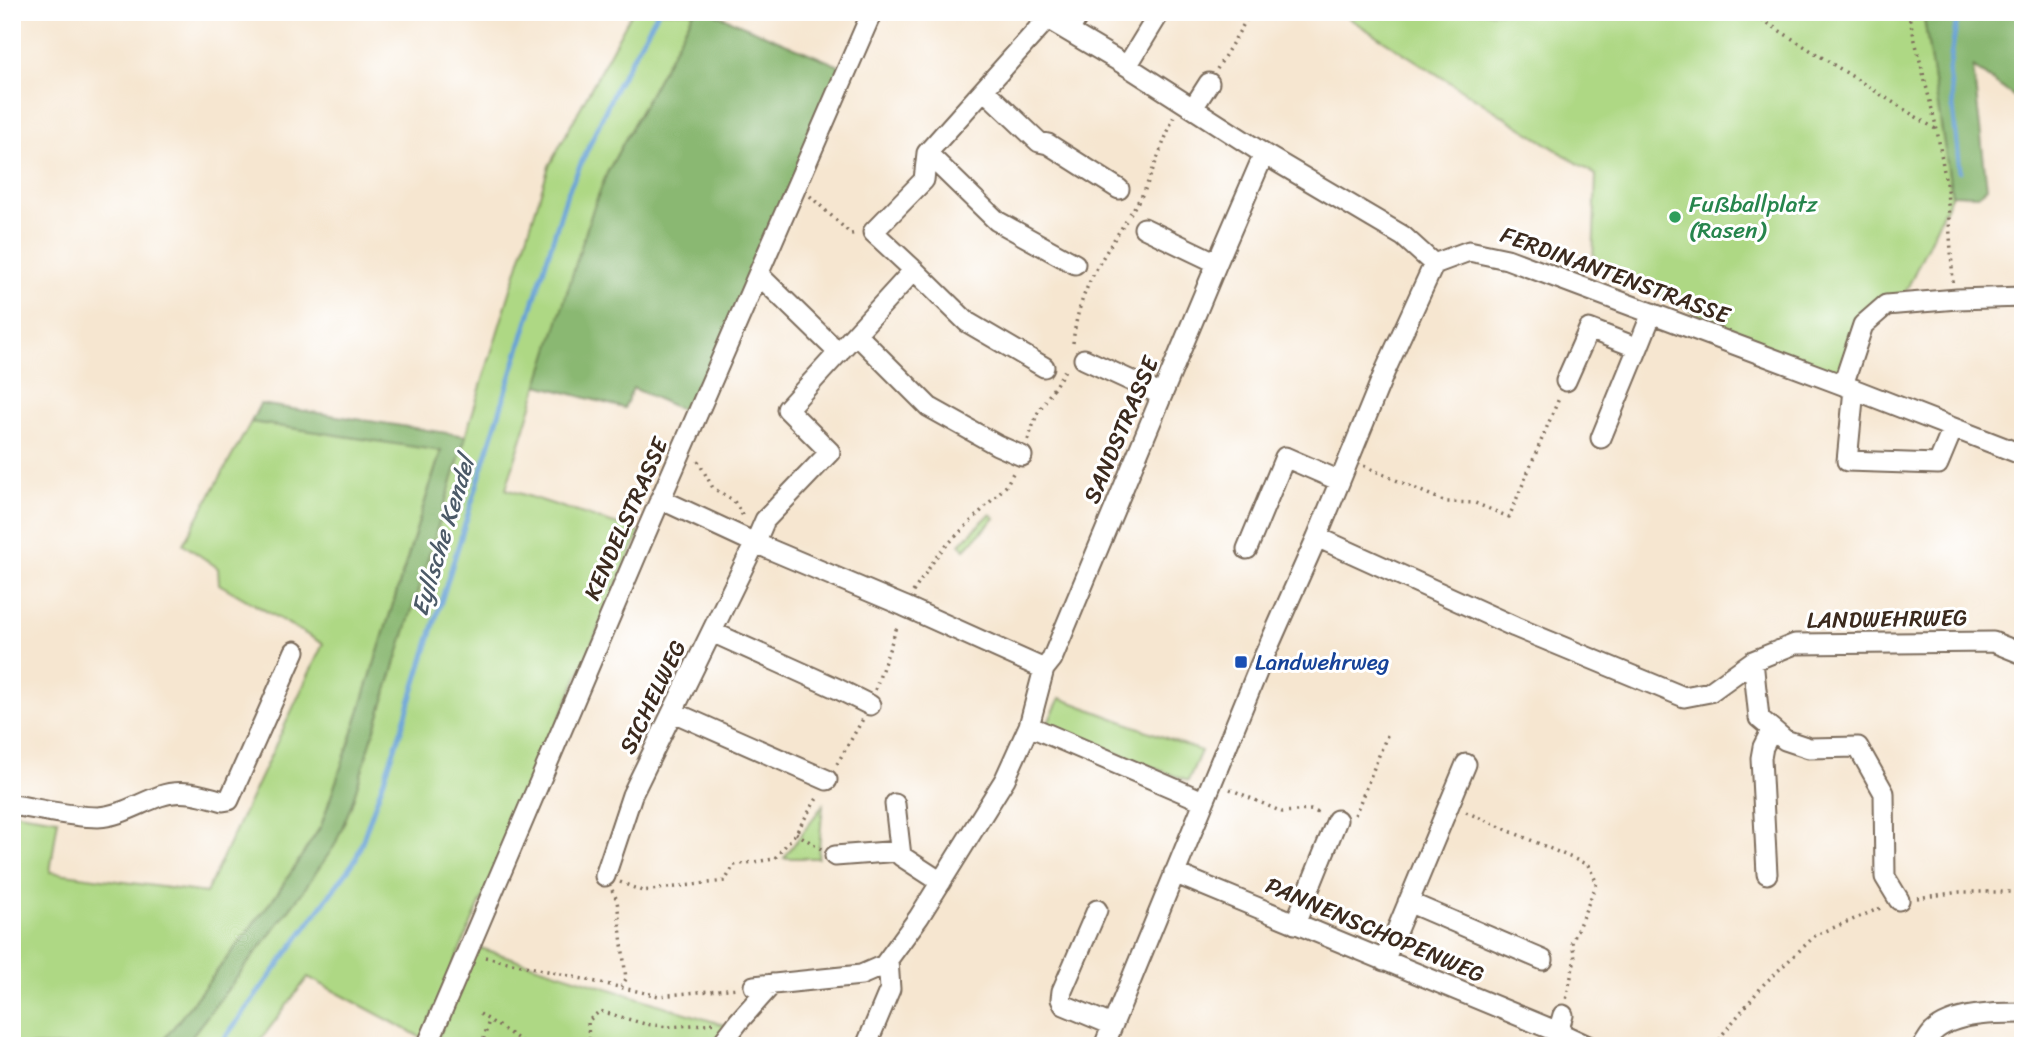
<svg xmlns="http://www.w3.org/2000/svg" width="2035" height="1058" viewBox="0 0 2035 1058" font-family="Sriracha,sans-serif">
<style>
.green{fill:#aed884;stroke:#748151;stroke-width:2}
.forest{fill:#8ab872;stroke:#627148;stroke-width:2}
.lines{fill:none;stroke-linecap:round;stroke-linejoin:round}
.stream{stroke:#66a1d6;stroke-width:5}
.minor-casing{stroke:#7c6c5c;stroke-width:23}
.path{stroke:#7c6c5c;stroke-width:3.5;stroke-dasharray:2 5;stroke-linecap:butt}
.minor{stroke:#fff;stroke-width:19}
.leisure-dot{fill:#2e9e5b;stroke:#fff;stroke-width:2.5}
.transit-dot{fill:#1a4fb4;stroke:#fff;stroke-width:2.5}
.labels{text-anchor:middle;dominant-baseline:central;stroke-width:6;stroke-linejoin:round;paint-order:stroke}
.leisure-label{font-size:23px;fill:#27864d;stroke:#fff;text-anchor:start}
.street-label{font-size:23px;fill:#3b2a1e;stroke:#fff}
.transit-label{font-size:23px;fill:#164399;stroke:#fff;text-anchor:start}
.water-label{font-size:24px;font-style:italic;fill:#4c5a68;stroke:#fff}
</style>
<rect width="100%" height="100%" fill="#fff"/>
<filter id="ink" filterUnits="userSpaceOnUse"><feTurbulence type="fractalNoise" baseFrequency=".0143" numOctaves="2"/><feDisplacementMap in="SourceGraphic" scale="14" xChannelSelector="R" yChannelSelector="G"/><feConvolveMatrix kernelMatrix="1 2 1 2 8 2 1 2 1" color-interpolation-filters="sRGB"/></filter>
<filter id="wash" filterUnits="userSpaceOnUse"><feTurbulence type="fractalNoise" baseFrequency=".00686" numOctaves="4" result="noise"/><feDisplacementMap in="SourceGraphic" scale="28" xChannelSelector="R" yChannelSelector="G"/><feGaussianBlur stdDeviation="1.57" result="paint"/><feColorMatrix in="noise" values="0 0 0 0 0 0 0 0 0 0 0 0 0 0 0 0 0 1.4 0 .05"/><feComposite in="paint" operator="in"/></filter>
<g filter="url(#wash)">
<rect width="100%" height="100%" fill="#f6e6d0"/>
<path class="green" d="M632,12H694L607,173L593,209L506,489L640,532L422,1038L308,977L256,1046H184L301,894L351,806L549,166Z
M1339,12H1923L1952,194L1906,291L1899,301L1863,329L1843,385L1593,263L1596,175Z
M251,422L441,450L353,732L321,826L279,891L159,1046H12V812L58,819L50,872L206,893L323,644L219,584L218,568L183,544Z
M990,514L995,518L965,549L960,544Z
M1060,698L1201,751L1188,781L1046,726Z
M823,805L818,858H784Z
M477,947L737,1029L725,1046H434Z"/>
<path class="forest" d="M694,12H711L842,67L691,414L633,388L624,408L538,385L593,209L607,173Z
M1923,12H2023V103L1973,67L1987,188L1978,195L1952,194Z
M260,404L466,436L351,806L335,845L301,894L184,1046H159L279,891L321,826L353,732L441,451L251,422Z"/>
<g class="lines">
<path class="stream" d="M1958,12L1949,70L1960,171
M219,1046L356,859L402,728L567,194L616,87L658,12"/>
</g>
</g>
<g filter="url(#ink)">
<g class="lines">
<g class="minor-casing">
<path id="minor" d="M1036,12L1127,66L1264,154L1403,236L1434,264
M1069,31L1080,12
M1127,66L1160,12
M984,90L1039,142L1048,144L1119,189
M1193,108L1209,83
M927,153L997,221L1075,264
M1144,228L1217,263
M1434,264L1469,251L1507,259L1843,385L2023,455
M914,270L967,322L1044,367
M758,277L764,280L839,353
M856,334L929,407L997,445L1022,456
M1084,359L1162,395
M1566,381L1589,329L1638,348L1652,313
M1843,385L1863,325L1886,305L1957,299L2023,297
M1854,389L1847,461L1938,464L1953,428
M1601,438L1638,348
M1317,537L1515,627L1684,697L1710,692L1753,661L1795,644L1993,642L2023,654
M1247,549L1285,457L1340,481
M712,632L838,689L870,705
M1753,661L1759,718L1785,740L1809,748L1858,747L1884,793L1885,877L1899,900
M1044,669L904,606L755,543L765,520L830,452L787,409L914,270L873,232L924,180L927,153L1047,19
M673,712L827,780
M1029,726L1203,801
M895,804L901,856L941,882
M12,805C40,809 70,817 98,817C120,816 140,803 160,796C181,788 203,795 223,801L229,800L295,651
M835,856L900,851
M1174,873L1558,1032L1563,1015
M1767,874L1761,758L1763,747L1772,729
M605,876L632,795L755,543L660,499
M1408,902L1543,960
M1097,910L1062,991L1061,999L1064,1005L1112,1025
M1295,924L1337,820
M1384,961L1466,764
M754,986L861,975L884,965L919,917L1005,779L1029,726L1044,669L1052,659L1217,263L1264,154
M1558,1032L1588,1046
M427,1046L641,544L872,12
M720,1046L739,1021L772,984
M866,1046L890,989L888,960
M1104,1046L1258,670L1317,537L1385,371L1434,264
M1923,1046C1926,1042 1929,1036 1933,1032C1953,1013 1996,1013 2023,1013"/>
</g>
<path class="path" d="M1750,12L1937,130
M1908,12L1937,130L1947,189L1953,282
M1217,69L1251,12
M810,196L851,234L857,233
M1130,214L1144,192L1174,116
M1073,343C1078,292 1099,263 1126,221
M1028,440L1037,414L1067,367
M698,461L713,488L734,501L743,516
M1364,466L1446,502L1475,503L1509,517L1560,396
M913,592L939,553L1006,486L1013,473
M875,690L898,624
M837,764L863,719
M1230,789L1282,812L1311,810L1321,814
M1466,812L1588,865L1597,883L1572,942L1575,958L1566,1000
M1355,815L1388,733
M796,833L821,849
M620,882L642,891L725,881L734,865L774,859L796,833L819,795
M612,890L617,900L626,979L621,987
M1917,898L1960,892H2023
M485,957L659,996L738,988
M480,1014L529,1046
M482,1046L489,1020
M589,1046L588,1021L600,1011L645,1024L669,1027L716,1023
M1717,1046L1722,1035L1764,984L1816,935L1883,907"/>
<use href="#minor" class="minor"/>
</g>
</g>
<circle class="leisure-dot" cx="1675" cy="217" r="7"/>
<rect class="transit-dot" x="1234" y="655" width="14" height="14" rx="3.5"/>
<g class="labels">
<g class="leisure-label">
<text x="1689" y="204">Fußballplatz<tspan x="1689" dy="26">(Rasen)</tspan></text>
</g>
<g class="street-label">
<text transform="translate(1615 275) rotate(20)">FERDINANTENSTRASSE</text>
<text transform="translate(1121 430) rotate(-67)">SANDSTRASSE</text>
<text transform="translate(626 519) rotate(-66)">KENDELSTRASSE</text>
<text transform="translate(1887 619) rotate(-1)">LANDWEHRWEG</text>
<text transform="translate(653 697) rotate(-64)">SICHELWEG</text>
<text transform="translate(1375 930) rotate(23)">PANNENSCHOPENWEG</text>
</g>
<g class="transit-label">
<text x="1255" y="662">Landwehrweg</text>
</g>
<g class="water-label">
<text transform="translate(443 536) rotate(-73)">Eyllsche Kendel</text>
</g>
</g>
<rect width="2035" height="1058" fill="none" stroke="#fff" stroke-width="42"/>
</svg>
